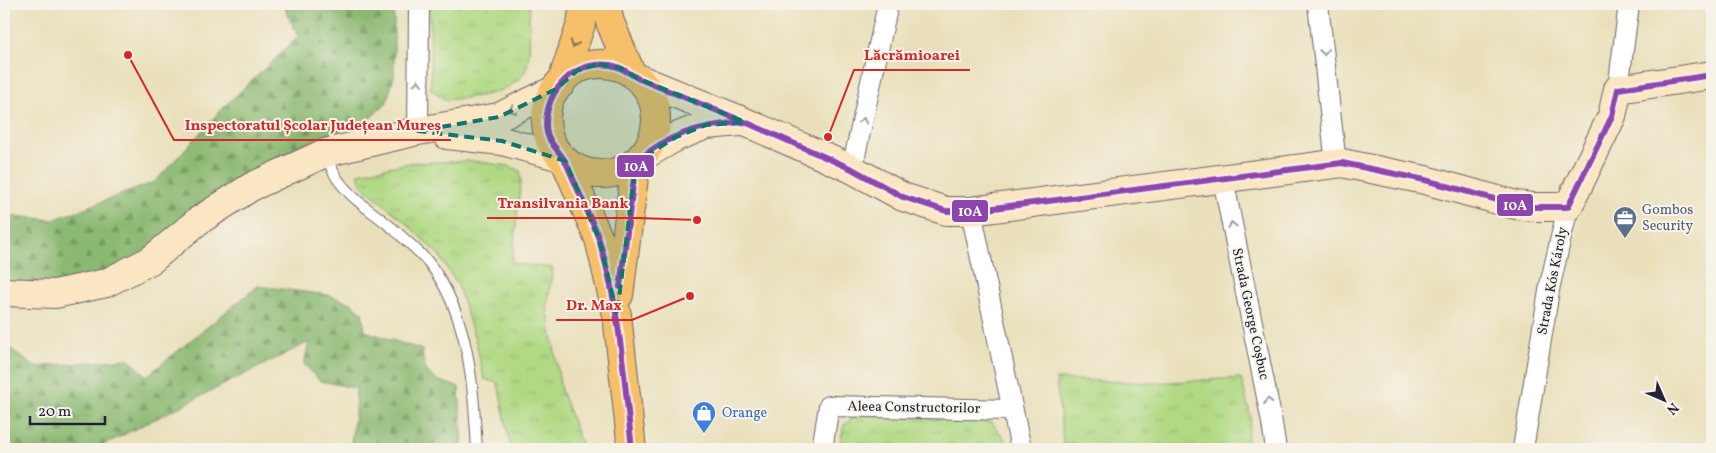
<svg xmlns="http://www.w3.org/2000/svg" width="1716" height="453" viewBox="0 0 1716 453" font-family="Vollkorn,serif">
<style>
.grass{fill:url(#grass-tufts);stroke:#6a7e60}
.forest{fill:url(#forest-firs);stroke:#576e56}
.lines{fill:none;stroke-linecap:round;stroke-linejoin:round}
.lane-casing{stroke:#686468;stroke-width:12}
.street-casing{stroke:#686468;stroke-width:22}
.secondary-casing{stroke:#686468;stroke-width:30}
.primary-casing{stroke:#686468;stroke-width:30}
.lane{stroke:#fff;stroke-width:10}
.street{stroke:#fff;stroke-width:20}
.secondary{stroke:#fbe6c4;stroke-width:28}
.primary{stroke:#f6c06b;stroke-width:28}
.bus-1-casing{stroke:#f7f3e8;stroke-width:10}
.bus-1{stroke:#8e44ad;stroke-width:6}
.oneway{stroke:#8c7153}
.oneway2{stroke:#9c9ca7}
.oneway3{stroke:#998e86}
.marked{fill:#0f766e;fill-opacity:0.2;stroke:#0f766e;stroke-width:4;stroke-dasharray:10 6;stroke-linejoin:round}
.labels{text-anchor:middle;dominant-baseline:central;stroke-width:4;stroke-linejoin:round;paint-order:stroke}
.service-label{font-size:14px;fill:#4e5e75;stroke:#f7f3e8;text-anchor:start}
.street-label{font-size:14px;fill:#22223b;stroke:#f7f3e8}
.shop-label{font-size:14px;fill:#366cbe;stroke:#f7f3e8;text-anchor:start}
.leader{fill:none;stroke:#d62828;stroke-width:2}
.callout-dot{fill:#d62828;stroke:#f7f3e8;stroke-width:2}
.callout-label{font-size:15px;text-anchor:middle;font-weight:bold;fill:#d62828;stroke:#f7f3e8;stroke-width:4;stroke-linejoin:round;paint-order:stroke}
.line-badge{stroke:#f7f3e8;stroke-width:2}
.badge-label{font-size:14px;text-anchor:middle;font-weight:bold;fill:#fff}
</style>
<defs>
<pattern id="grass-tufts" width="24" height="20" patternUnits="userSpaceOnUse" patternTransform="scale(1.25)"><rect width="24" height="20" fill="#b1d984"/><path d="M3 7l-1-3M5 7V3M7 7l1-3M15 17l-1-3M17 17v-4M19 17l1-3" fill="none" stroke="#98ba73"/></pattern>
<pattern id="forest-firs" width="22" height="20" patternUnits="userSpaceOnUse" patternTransform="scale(1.25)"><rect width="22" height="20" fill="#8cb972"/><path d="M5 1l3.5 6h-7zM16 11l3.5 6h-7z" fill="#72965f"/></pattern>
</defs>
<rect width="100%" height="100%" fill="#f7f3e8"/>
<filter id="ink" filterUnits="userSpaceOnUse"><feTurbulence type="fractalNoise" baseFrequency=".02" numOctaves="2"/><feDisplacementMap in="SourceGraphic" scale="10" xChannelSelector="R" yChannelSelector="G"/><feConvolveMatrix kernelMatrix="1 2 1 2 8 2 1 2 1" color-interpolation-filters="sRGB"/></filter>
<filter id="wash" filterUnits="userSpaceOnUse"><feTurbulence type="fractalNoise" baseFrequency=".0096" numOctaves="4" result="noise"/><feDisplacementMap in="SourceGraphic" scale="20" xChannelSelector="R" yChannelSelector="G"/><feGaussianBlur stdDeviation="1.12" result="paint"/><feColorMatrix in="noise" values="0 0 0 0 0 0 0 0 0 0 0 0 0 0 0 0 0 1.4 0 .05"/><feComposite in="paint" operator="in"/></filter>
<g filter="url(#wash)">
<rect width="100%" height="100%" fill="#e9e0bb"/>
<path class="grass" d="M430,4H529C529,19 532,61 524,73C508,96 471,97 445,100L431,89Z
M472,161L509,166L520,171L521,181L512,263L553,268L547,305L561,390L583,449H511L498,383L484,379L477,346L458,286L439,255L405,222L361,185L358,173L410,163Z
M1241,378L1251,418L1245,449H1064L1056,379L1151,383Z
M857,415L991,422L1005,439L1006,449H839L844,425Z"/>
<path class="forest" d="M283,4H394V76L387,102L366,122L319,137L246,176L147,254L102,274L55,285L4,282V216L7,215L53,220L155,182L223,108L298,37Z
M258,286L328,295L351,303L362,312L365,331L422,350C424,378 434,380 459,387L463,449H350L355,414L356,388L320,381L304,364L309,342L95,449H4V344L35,367L129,359L147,376Z"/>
</g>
<g filter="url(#ink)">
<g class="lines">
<g class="lane-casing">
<path id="lane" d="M325,154C330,163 333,174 339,181C355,203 380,216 399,234C409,243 421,253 429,263C470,316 473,386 477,449"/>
</g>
<g class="street-casing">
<path id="street" d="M1318,4L1336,164
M1618,89L1629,4
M418,131L419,4
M852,169L888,4
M1223,179L1271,417L1276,449
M971,211L1021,449
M822,449L829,406L1013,410
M1523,449L1550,285L1568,207"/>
</g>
<g class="secondary-casing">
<path id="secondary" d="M637,78L745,122L852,169L903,197L946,211H971L1342,163L1425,180L1516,205L1533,207H1568L1612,116L1618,89L1712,75
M447,135L502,141L561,157
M643,156L676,137L706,125L741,122
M4,292L55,294L106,283L151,260L198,221L251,187L325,153L418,131L499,117L556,89"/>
</g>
<g class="primary-casing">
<path id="primary" d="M606,4L610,22L631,73
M546 119a55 55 0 1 1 110 0a55 55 0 1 1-110 0Z
M561,84L581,24L584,4
M565,161L599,239L617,315L632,449
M619,295L636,162"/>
</g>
<use href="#lane" class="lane"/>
<use href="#street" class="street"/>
<use href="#secondary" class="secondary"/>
<use href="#primary" class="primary"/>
<g class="bus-1-casing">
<path id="bus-1" d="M620,287L636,162C668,133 703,125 745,122
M632,449C624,379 620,307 599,240C596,229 590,219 586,208C579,193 573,178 566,163C559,149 546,143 546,124C547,89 574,61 610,65C620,66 629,73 637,78L745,122L852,169L903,197L946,211H971L1342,163L1425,180L1516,205L1533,207H1568L1612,116L1618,89L1712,75"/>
</g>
<use href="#bus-1" class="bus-1"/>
</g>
<defs><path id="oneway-chevron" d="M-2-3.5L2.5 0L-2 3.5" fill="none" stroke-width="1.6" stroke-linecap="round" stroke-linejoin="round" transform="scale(1.25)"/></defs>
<use class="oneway" href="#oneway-chevron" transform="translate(574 44) rotate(109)"/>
<g class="oneway2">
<use href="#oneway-chevron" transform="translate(1324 52) rotate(84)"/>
<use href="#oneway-chevron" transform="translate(418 83) rotate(-90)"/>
<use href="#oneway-chevron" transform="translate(863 121) rotate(-78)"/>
<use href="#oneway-chevron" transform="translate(1232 225) rotate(-102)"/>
<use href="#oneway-chevron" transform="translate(1268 401) rotate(-101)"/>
</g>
<use class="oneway3" href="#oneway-chevron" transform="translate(512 110) rotate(154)"/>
</g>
<path class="marked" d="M599,64L621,68L637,78L745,122L706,125L676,137L636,162L617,315L599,239L565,161L502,141L418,131L499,117L556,89L578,70Z"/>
<defs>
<g id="office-pin" transform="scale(1.25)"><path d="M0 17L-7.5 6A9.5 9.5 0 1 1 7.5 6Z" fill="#5c6f8a" stroke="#f7f3e8"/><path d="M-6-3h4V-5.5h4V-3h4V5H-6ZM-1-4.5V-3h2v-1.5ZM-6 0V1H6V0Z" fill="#fff"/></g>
<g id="shop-pin" transform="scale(1.25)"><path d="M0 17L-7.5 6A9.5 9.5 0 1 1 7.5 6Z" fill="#3f7fe0" stroke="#f7f3e8"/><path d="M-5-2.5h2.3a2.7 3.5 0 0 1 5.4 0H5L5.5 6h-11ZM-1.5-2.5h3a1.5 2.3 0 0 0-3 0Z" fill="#fff"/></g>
</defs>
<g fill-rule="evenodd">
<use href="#office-pin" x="1625" y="218"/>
<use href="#shop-pin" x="704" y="413"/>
</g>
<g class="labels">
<g class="service-label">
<text x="1642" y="210">Gombos<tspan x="1642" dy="16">Security</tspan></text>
</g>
<g class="street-label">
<text transform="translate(1553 281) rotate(-79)">Strada Kós Károly</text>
<text transform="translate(1250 314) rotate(78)">Strada George Coșbuc</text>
<text transform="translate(914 408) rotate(1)">Aleea Constructorilor</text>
</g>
<g class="shop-label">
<text x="722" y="413">Orange</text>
</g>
</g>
<path class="leader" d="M828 137L854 70H970M128 55L174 140H451M697 220L638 218H487M690 296L632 320H556"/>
<g class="callout-dot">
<circle cx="828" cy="137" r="5"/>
<circle cx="128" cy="55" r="5"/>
<circle cx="697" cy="220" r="5"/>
<circle cx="690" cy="296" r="5"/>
</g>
<g class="callout-label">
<text x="912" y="60">Lăcrămioarei</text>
<text x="313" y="130">Inspectoratul Școlar Județean Mureș</text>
<text x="563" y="208">Transilvania Bank</text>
<text x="594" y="310">Dr. Max</text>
</g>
<g class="line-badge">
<rect x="616" y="154" width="39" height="24" rx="5" fill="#8e44ad"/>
<rect x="1496" y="193" width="38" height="24" rx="5" fill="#8e44ad"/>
<rect x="951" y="199" width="38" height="24" rx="5" fill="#8e44ad"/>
</g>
<g class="badge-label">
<text x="636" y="171">10A</text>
<text x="1515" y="210">10A</text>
<text x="970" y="216">10A</text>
</g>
<rect width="1716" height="453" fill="none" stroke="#f7f3e8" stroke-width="20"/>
<g transform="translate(1664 400) rotate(135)" stroke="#f7f3e8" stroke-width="4" paint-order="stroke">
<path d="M0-4L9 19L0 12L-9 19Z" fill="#22223b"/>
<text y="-8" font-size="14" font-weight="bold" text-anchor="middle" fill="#22223b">N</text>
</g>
<path d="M30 416v8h75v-8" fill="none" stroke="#22223b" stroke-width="2.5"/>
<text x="38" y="416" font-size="15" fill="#22223b" stroke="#f7f3e8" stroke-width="4" paint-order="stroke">20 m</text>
</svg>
